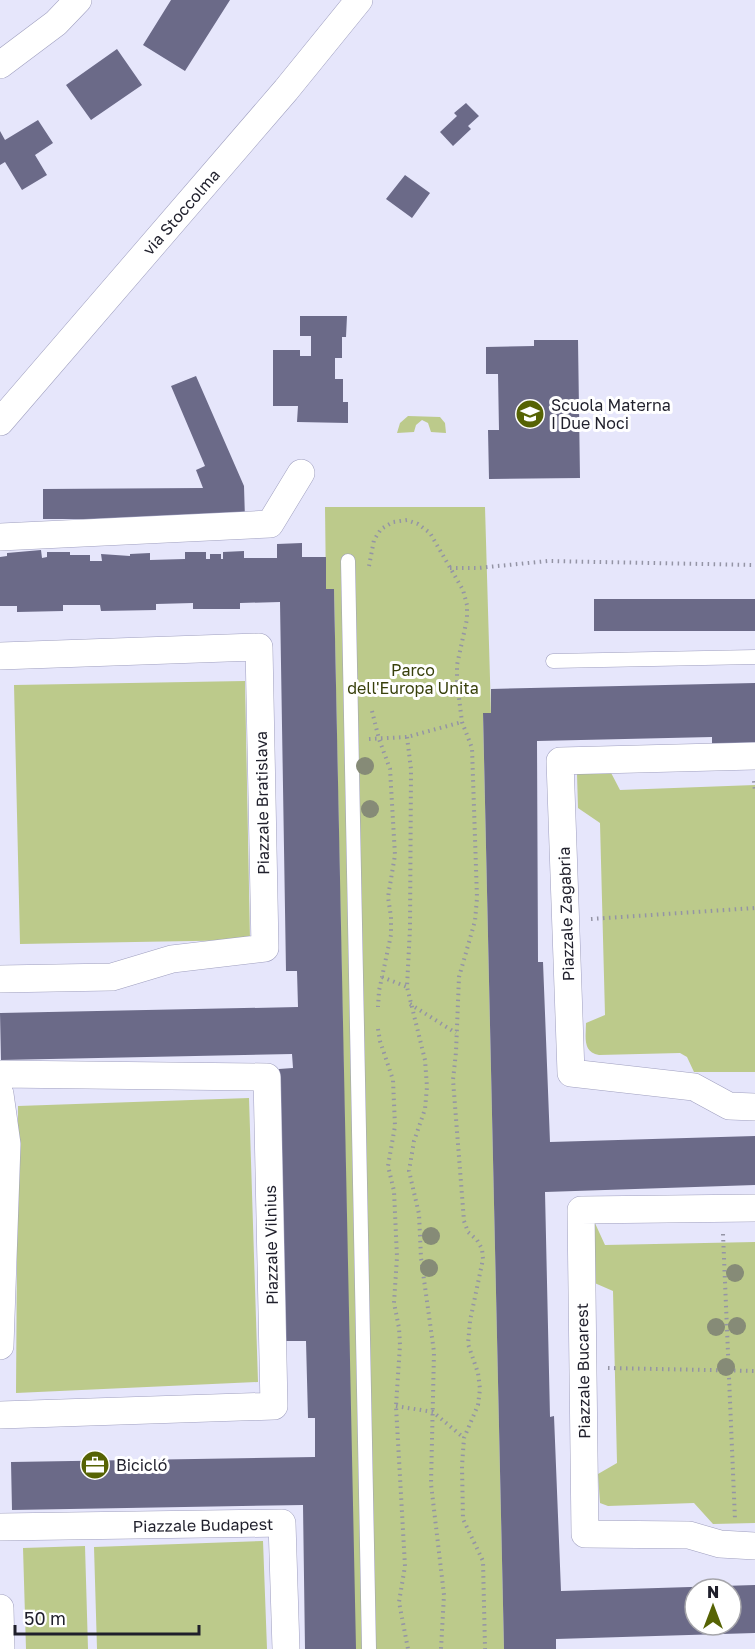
<svg xmlns="http://www.w3.org/2000/svg" width="755" height="1649" viewBox="0 0 755 1649" font-family="'Golos Text',sans-serif">
<style>
.green{fill:#bcca8b}
.building{fill:#6b6a88;fill-rule:evenodd}
.lines{fill:none;stroke-linecap:round;stroke-linejoin:round}
.lane-casing{stroke:#9f9fbf;stroke-width:15}
.street-casing{stroke:#9f9fbf;stroke-width:28}
.path{stroke:#9494a5;stroke-width:4;stroke-dasharray:1.5 4.5;stroke-linecap:butt}
.lane{stroke:#fff;stroke-width:14}
.street{stroke:#fff;stroke-width:27}
.tree{fill:#868b77}
.labels{text-anchor:middle;dominant-baseline:central;stroke-width:6;stroke-linejoin:round;paint-order:stroke}
.street-label{font-size:16px;fill:#1f1f2b;stroke:#fff}
.poi-label{font-size:16px;fill:#1f1f2b;stroke:#fff;text-anchor:start}
.park-label{font-size:16px;fill:#38400b;stroke:#fff}
</style>
<rect width="100%" height="100%" fill="#e6e6fb"/>
<path class="green" d="M408,416L440,417L445,423L446,433L431,432L428,423L422,420L416,425L414,432L397,433L400,423Z
M325,507H485L491,713L483,714L504,1649H355L334,589H326Z
M245,681L250,940L20,944L14,685Z
M608,767L620,790L755,785V1072H694L687,1057L680,1053L599,1055C582,1052 586,1036 586,1023L605,1015L600,823L578,808L577,774L579,771Z
M249,1098L258,1382L16,1393L18,1106Z
M594,1221L605,1245L755,1242V1523L713,1524L694,1503L608,1506L600,1503L598,1474L617,1463L613,1291L590,1281Z
M263,1541L267,1649H97L94,1547Z
M85,1546L88,1649H26L23,1548Z"/>
<path class="building" d="M171,0H230L185,71L143,45Z
M117,49L142,85L91,120L66,85Z
M466,103L479,116L468,126L471,129L453,146L440,132L457,116L454,113Z
M38,120L53,143L35,155L47,175L22,190L5,162L0,165V131L5,140Z
M405,175L430,193L412,218L386,199Z
M300,316H347L346,337H342V358H335V379H343V402H348V423L297,422L298,406H273V350H300V356H311V336H300Z
M534,340H578L580,478L489,479L488,430H499L498,374H486V347L534,346Z
M196,376L244,486L245,519H43V489L203,488L196,470L205,466L171,386Z
M302,543V557H326V589H334L356,1649H305L303,1505L12,1510L11,1462L315,1457V1418H308L306,1341H285L279,1069L293,1068L292,1054L1,1060L0,1013L298,1007L297,971H286L280,602L240,603V609H193V603L156,604V610L101,611L100,605H63V611L17,612V606H0V557L7,556V553L41,550L42,558L47,557V552H70V555H90V561H102L101,554L130,556V554L150,553V560L185,559V552H206V559H210V554H221V559H223V552L244,551V558H277V544Z
M594,599H755V631H594Z
M755,683V745L712,746V737L537,741L538,962H543L550,1142L755,1136V1185L545,1192L550,1417L554,1416L561,1591L755,1585V1633L556,1639V1649H504L483,713H491V689ZM695,1589H731V1625H695Z"/>
<g class="lines">
<g class="lane-casing">
<path id="lane" d="M348,561L369,1649
M553,661L755,657"/>
</g>
<g class="street-casing">
<path id="street" d="M0,65L56,23L78,0
M0,422L286,90L359,0
M0,537L270,524L301,473
M0,656L259,647L265,948L172,959L112,977L0,979
M755,756L560,761L571,1073L694,1087L729,1106L755,1107
M0,1074L267,1077L274,1406L0,1415
M0,1094L7,1144L0,1346
M755,1208L581,1210L585,1534L689,1535L720,1544L755,1546
M0,1527L282,1523L286,1649
M0,1608L1,1649"/>
</g>
<path class="path" d="M369,566L374,540L381,529L393,522L407,520L418,524L430,533L463,590L467,605V619L457,665V682L462,722L472,748L477,898L475,921L459,977L456,1052L453,1080L464,1221L468,1232L477,1240L482,1249L483,1259L470,1321L468,1344L478,1373L480,1389L478,1405L464,1438L462,1466L463,1519L483,1561L485,1649
M450,568H478L548,561L755,565
M372,711L379,739L390,769L395,855L388,897L391,917V935L379,991L378,1007
M407,737L411,769L410,928L407,987L425,1060L427,1087L425,1109L414,1141L409,1171L419,1214L421,1258L434,1352L431,1484L444,1595L441,1649
M369,739L407,737L462,722
M754,781L755,792
M591,919L755,908
M382,977L407,987
M410,1004L456,1033
M378,1029L380,1041L393,1080L395,1126L388,1166L394,1191L397,1257L394,1303L399,1328L400,1345L396,1406L405,1566L399,1602L408,1649
M723,1234L735,1520
M608,1368L755,1371
M396,1406L433,1412L464,1438"/>
<use href="#lane" class="lane"/>
<use href="#street" class="street"/>
</g>
<g class="tree">
<circle cx="365" cy="766" r="9"/>
<circle cx="370" cy="809" r="9"/>
<circle cx="431" cy="1236" r="9"/>
<circle cx="429" cy="1268" r="9"/>
<circle cx="735" cy="1273" r="9"/>
<circle cx="737" cy="1326" r="9"/>
<circle cx="716" cy="1327" r="9"/>
<circle cx="726" cy="1367" r="9"/>
</g>
<defs>
<g id="school-disc" transform="scale(1.5)"><circle r="9.5" fill="#566304" stroke="#fff"/><path d="M0-5L7-2L0 1L-7-2ZM-4 1L0 2.5L4 1V4Q0 6-4 4Z" fill="#fff"/></g>
<g id="office-disc" transform="scale(1.5)"><circle r="9.5" fill="#566304" stroke="#fff"/><path d="M-6-3h4V-5.5h4V-3h4V5H-6ZM-1-4.5V-3h2v-1.5ZM-6 0V1H6V0Z" fill="#fff"/></g>
</defs>
<g fill-rule="evenodd">
<use href="#school-disc" x="530" y="414"/>
<use href="#office-disc" x="95" y="1465"/>
</g>
<g class="labels">
<g class="street-label">
<text transform="translate(181 212) rotate(-49)">via Stoccolma</text>
<text transform="translate(262 803) rotate(-91)">Piazzale Bratislava</text>
<text transform="translate(566 914) rotate(-92)">Piazzale Zagabria</text>
<text transform="translate(271 1245) rotate(-91)">Piazzale Vilnius</text>
<text transform="translate(583 1371) rotate(-91)">Piazzale Bucarest</text>
<text transform="translate(203 1525) rotate(-1)">Piazzale Budapest</text>
</g>
<g class="poi-label">
<text x="551" y="405">Scuola Materna<tspan x="551" dy="18">I Due Noci</tspan></text>
<text x="116" y="1465">Bicicló</text>
</g>
<g class="park-label">
<text x="413" y="670">Parco<tspan x="413" dy="18">dell'Europa Unita</tspan></text>
</g>
</g>
<g transform="translate(713 1607)"><circle r="28" fill="#ffffff" stroke="#a5a5aa" stroke-width="1.5"/>
<path d="M0-4.5L10 22L0 15L-10 22Z" fill="#566304"/>
<text y="-9" font-size="16" font-weight="bold" text-anchor="middle" fill="#1f1f2b">N</text>
</g>
<path d="M15 1625v9h184v-9" fill="none" stroke="#1f1f2b" stroke-width="3"/>
<text x="24" y="1625" font-size="18" fill="#1f1f2b" stroke="#ffffff" stroke-width="4.5" paint-order="stroke">50 m</text>
</svg>
